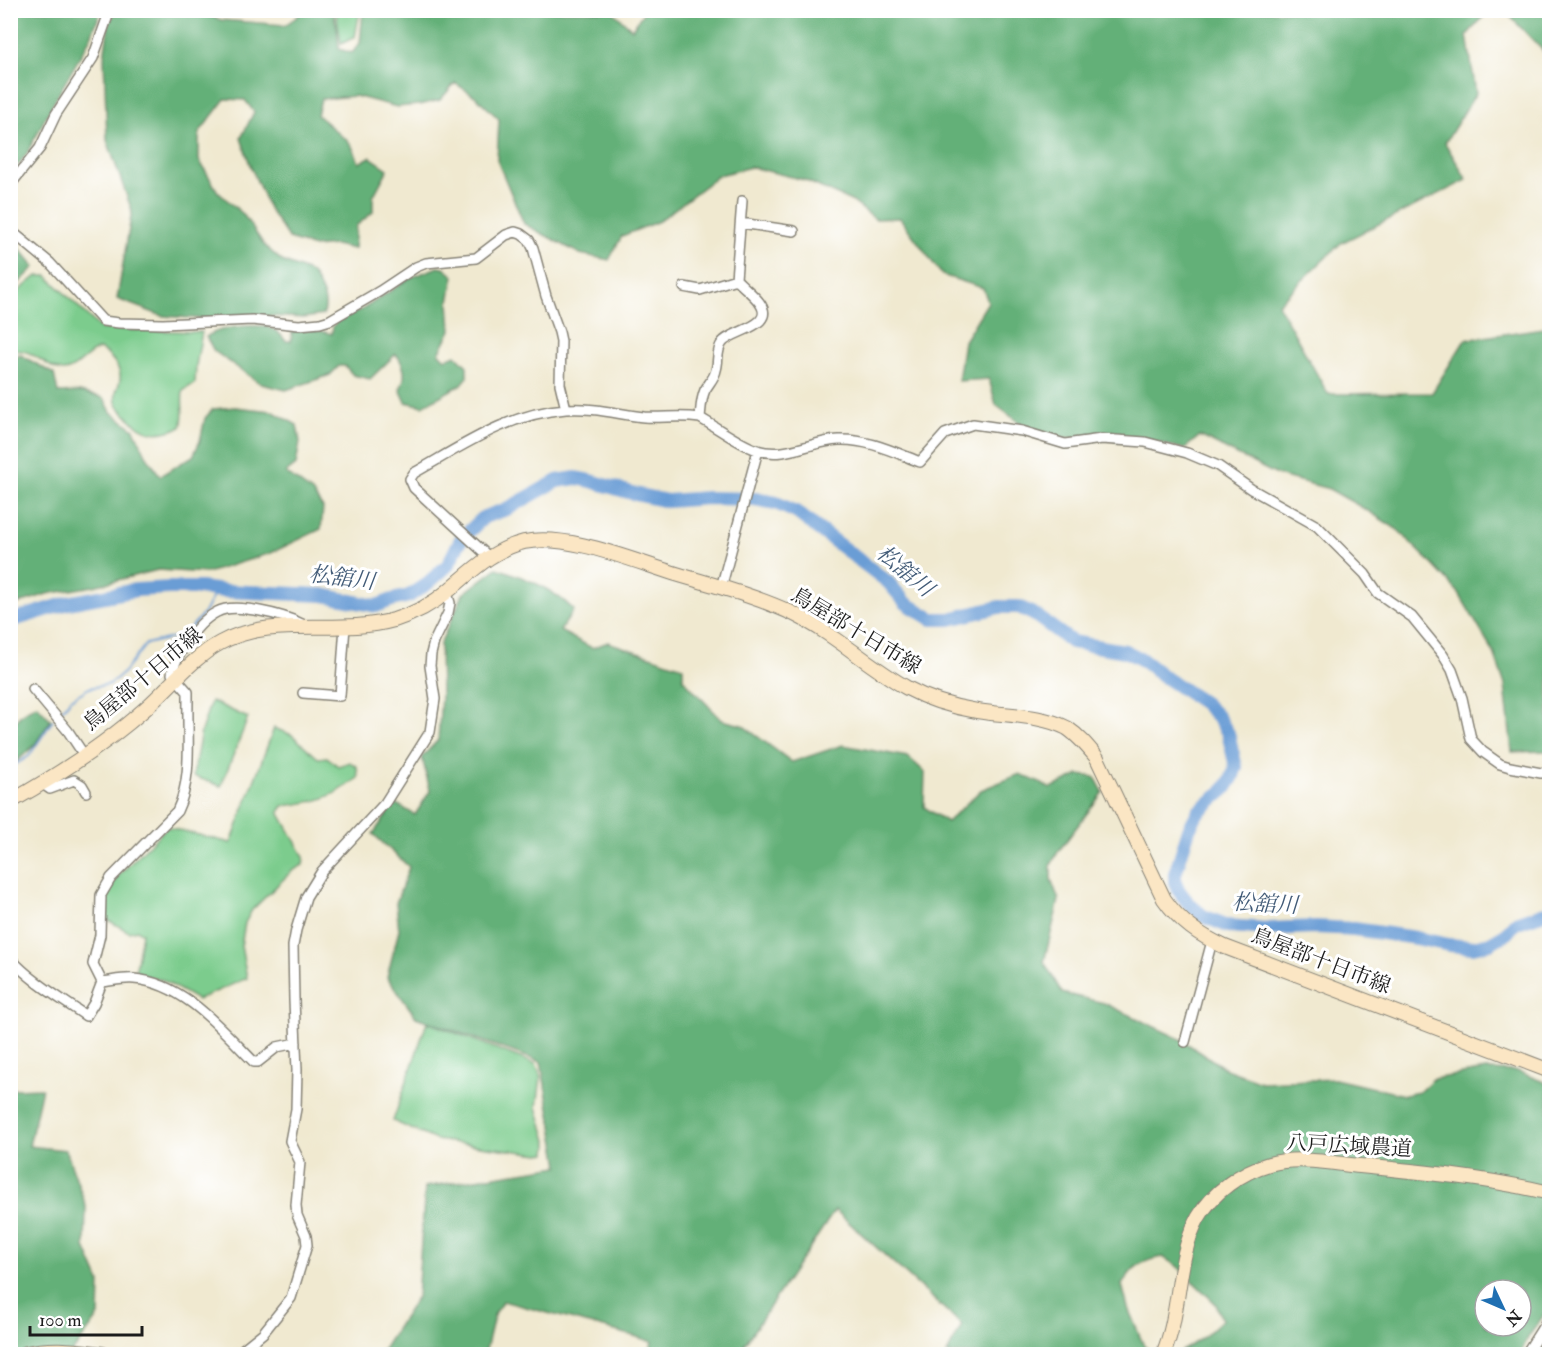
<svg xmlns="http://www.w3.org/2000/svg" width="1560" height="1365" viewBox="0 0 1560 1365" font-family="'IM FELL Double Pica','Noto Serif JP',serif">
<style>
.green{fill:#7bcc8d;stroke:#4c7454;stroke-width:1.5}
.forest{fill:#64b078;stroke:#40664a;stroke-width:1.5;fill-rule:evenodd}
.lines{fill:none;stroke-linecap:round;stroke-linejoin:round}
.stream{stroke:#6a9dd5;stroke-width:2}
.river{stroke:#6a9dd5;stroke-width:14}
.street-casing{stroke:#868276;stroke-width:12}
.secondary-casing{stroke:#868276;stroke-width:16}
.street{stroke:#fff;stroke-width:9}
.secondary{stroke:#fbe6c4;stroke-width:14}
.labels{text-anchor:middle;dominant-baseline:central;stroke-width:6;stroke-linejoin:round;paint-order:stroke}
.street-label{font-size:21px;fill:#1c1c1c;stroke:#fff}
.water-label{font-size:22px;font-style:italic;fill:#435c78;stroke:#fff}
</style>
<rect width="100%" height="100%" fill="#fff"/>
<filter id="ink" filterUnits="userSpaceOnUse"><feTurbulence type="fractalNoise" baseFrequency=".0167" numOctaves="2"/><feDisplacementMap in="SourceGraphic" scale="12" xChannelSelector="R" yChannelSelector="G"/><feConvolveMatrix kernelMatrix="1 2 1 2 8 2 1 2 1" color-interpolation-filters="sRGB"/></filter>
<filter id="wash" filterUnits="userSpaceOnUse"><feTurbulence type="fractalNoise" baseFrequency=".008" numOctaves="4" result="noise"/><feDisplacementMap in="SourceGraphic" scale="24" xChannelSelector="R" yChannelSelector="G"/><feGaussianBlur stdDeviation="1.35" result="paint"/><feColorMatrix in="noise" values="0 0 0 0 0 0 0 0 0 0 0 0 0 0 0 0 0 1.4 0 .05"/><feComposite in="paint" operator="in"/></filter>
<g filter="url(#wash)">
<rect width="100%" height="100%" fill="#f0e9d0"/>
<path class="green" d="M336,11H360L355,37L341,44Z
M37,276H47L101,329L202,332L196,366L195,383L183,391C181,404 185,415 181,427C158,436 145,436 127,416C123,412 117,407 116,402C114,394 117,390 119,384C124,369 111,356 100,349C87,352 77,370 64,371C48,371 30,344 11,352V297Z
M211,701L248,718L221,786L193,776L201,731Z
M274,728L292,735L318,758L327,757L338,766L350,762L357,767L358,778C331,799 317,802 283,806L279,812L304,857L303,865L292,871L252,910L245,923L241,946L247,978L197,1000L163,980L135,973L142,933L137,930L129,932L104,918L106,894L118,876L167,827L231,843Z
M427,1022L536,1064L541,1077L537,1107L548,1144L547,1153L539,1154L436,1140L393,1121Z"/>
<path class="forest" d="M11,10L101,11L90,39L50,109L26,155L11,173Z
M363,10L612,11L632,29L645,10L1495,11L1487,13L1467,35L1476,93L1445,143L1467,180L1341,243L1278,304L1328,394L1432,393L1465,340L1549,327V751L1512,752L1505,685L1494,653L1458,592L1433,565L1398,530L1370,512L1329,489L1277,475L1200,436L1184,449L1158,443L1073,438L1056,439L1032,432L996,405L989,379L958,381L964,341L988,302L983,288L942,275L900,218L875,219L853,202L804,180L751,167L719,175L659,221L622,236L609,260L580,254L524,224L497,160L499,119L475,96L455,83L440,100L420,105L397,107L355,96L321,99L317,115L351,144L359,163L370,157L388,169L373,197V212L356,226L354,249L335,245L314,247L289,239L268,207L250,165L241,138L254,112L245,100L225,99L199,133V160L218,192L243,214L264,245L282,261L312,273C319,286 330,301 323,315L304,318L252,315L206,319L162,316L117,299L132,211L107,140L104,58L109,22L117,11H192L222,20L285,25L298,16L301,11H333L337,27L339,49L352,53L360,43Z
M1505,11H1549V57Z
M11,241L17,245L35,267L11,291Z
M438,267L444,268L454,276L449,302L451,330L439,353L445,359L456,355L467,366V378L462,384L423,406L406,402L400,389C407,376 405,366 396,354L370,379L353,375L345,366H339L330,375L286,390L261,384L214,351L206,337C219,327 262,321 276,331C280,333 283,338 286,341H291L292,332C307,329 317,329 332,334L333,326L338,321L363,309L410,278Z
M19,354L54,374L58,393L80,392L104,398L111,412L134,429L146,455L160,476L193,456L200,441L205,418L213,409L235,407L272,411L297,425L300,442L296,465L286,473L312,492L323,508L321,529L271,553L207,573L158,570L94,586L47,594L11,606L10,364Z
M497,568C526,578 552,588 574,610L560,631L592,648L608,642L683,667V679L722,720L742,725L792,762L843,745L908,757L925,772L924,807L947,822L981,790L1020,774L1051,788L1079,775L1095,777L1103,792L1058,852L1051,865V879L1059,900L1044,962L1062,993L1104,1003L1180,1039L1226,1069L1261,1082L1335,1079L1404,1095L1419,1092L1433,1079L1486,1070L1517,1071L1549,1084V1310L1546,1312L1529,1336L1520,1354H1177L1205,1336L1222,1320L1216,1304L1177,1266L1163,1257C1142,1261 1133,1265 1122,1285L1128,1308L1144,1346L1155,1354H947L962,1325L835,1210L738,1354H649L652,1342L634,1336L503,1301L495,1312L485,1354H380L417,1297L425,1187L559,1166L541,1062L416,1017L387,977L399,930L396,903L409,867L373,834L395,803L415,815L430,791L422,757L438,740L441,697L440,644L463,594ZM1485,1290H1521V1326H1485Z
M37,705L51,720L34,746L11,766C10,738 6,718 37,705Z
M10,1087L13,1089L42,1088L29,1146L66,1150L86,1206L85,1247L100,1282L99,1316L71,1354H11Z"/>
<g class="lines">
<path class="stream" d="M59,713L71,699L89,688L110,684L124,672L146,644L184,635L204,613L213,596L212,589
M10,768L29,756L53,720"/>
<path class="river" d="M10,621L68,603L136,590L169,588H201L224,591L323,595L376,606L392,600L409,596L428,583L448,565L461,539L484,517L507,509L557,481L576,478L591,481L635,494L667,501L708,498L755,499L776,503L796,512L888,582L906,603L932,619H950L999,607H1019L1035,615L1072,642L1125,651L1141,659L1163,676L1204,703L1217,716L1228,733L1236,767L1232,778L1225,789L1198,812L1189,829L1175,874V882L1179,891L1189,904L1203,916L1228,926L1267,929L1316,927L1354,929L1416,938L1449,945L1473,947L1490,943L1507,933L1515,923L1550,911"/>
</g>
</g>
<g filter="url(#ink)">
<g class="lines">
<g class="street-casing">
<path id="street" d="M10,185L40,148L56,114L93,58L110,10
M741,223L794,231
M10,230L50,263L103,321L119,323L163,324L252,320L299,325L320,323L330,320L380,291L416,267L426,263L476,258L506,235L515,232L521,234L529,240L533,248L546,296L559,332L561,341L560,384L566,409
M684,287L700,290L736,279
M700,418C701,408 701,399 705,390C709,383 715,377 716,370C719,361 716,351 722,343C731,330 778,327 759,302C753,294 743,287 736,279L742,201
M489,557L414,488L410,479L414,473C462,446 509,413 566,409C592,407 618,414 644,417C663,418 681,415 700,418C718,428 737,443 757,450C786,459 811,441 839,440C868,439 894,452 920,462L945,434L973,424L1022,431L1065,444L1102,439L1145,442L1187,453L1218,466L1251,489L1317,526L1365,574L1378,593L1412,617L1443,655L1452,670L1462,698L1471,739L1483,752L1500,764L1510,767L1541,773L1550,772
M721,588L758,450
M33,689L68,731L84,755
M303,693L340,696L345,626
M43,784L50,789L74,780L82,785L86,792
M10,958C32,982 60,998 86,1016L94,1003L102,982L93,964L100,935L101,895L111,878L177,811C193,778 187,737 188,700V692L172,674C173,664 180,654 185,645C193,632 203,619 217,612C235,602 284,615 302,624
M102,982C112,981 123,978 134,979C184,983 221,1029 254,1062H258L277,1047L296,1043
M1185,1042L1212,941
M237,1354L263,1333L291,1298L307,1245L306,1236L297,1215L296,1205L300,1162L290,1141L296,1109L297,1070L294,1000L293,946L296,930L306,897L322,871L385,803L430,732L435,699L430,666L431,654L434,642L448,613L450,603L447,593
M1526,1354L1550,1316"/>
</g>
<g class="secondary-casing">
<path id="secondary" d="M10,802C58,775 106,744 146,708C170,687 192,658 220,643C273,614 337,636 394,620C413,614 433,604 448,591C472,571 492,550 524,542C567,533 631,560 673,573C713,585 756,596 794,614C835,634 868,666 907,688C929,700 953,707 977,711C1006,716 1040,714 1067,728C1079,736 1088,747 1097,758L1164,899C1180,922 1199,935 1225,947L1550,1071
M23,1354C50,1347 76,1350 103,1354
M1163,1354C1182,1311 1175,1260 1198,1218C1213,1192 1241,1172 1269,1164C1298,1156 1331,1163 1360,1166C1424,1172 1487,1178 1550,1193"/>
</g>
<use href="#street" class="street"/>
<use href="#secondary" class="secondary"/>
</g>
</g>
<g class="labels">
<g class="street-label">
<text transform="translate(856 631) rotate(31)">鳥屋部十日市線</text>
<text transform="translate(143 679) rotate(-40)">鳥屋部十日市線</text>
<text transform="translate(1321 961) rotate(21)">鳥屋部十日市線</text>
<text transform="translate(1349 1146) rotate(3)">八戸広域農道</text>
</g>
<g class="water-label">
<text transform="translate(905 571) rotate(40)">松舘川</text>
<text transform="translate(342 578) rotate(7)">松舘川</text>
<text transform="translate(1265 904) rotate(3)">松舘川</text>
</g>
</g>
<rect width="1560" height="1365" fill="none" stroke="#fff" stroke-width="36"/>
<g transform="translate(1503 1308) rotate(134)"><circle r="28" fill="#ffffff" stroke="#a4a4a4" stroke-width="1.5"/>
<path d="M0-4.5L10 22L0 15L-10 22Z" fill="#1f6fb2"/>
<text y="-9" font-size="16" font-weight="bold" text-anchor="middle" fill="#1c1c1c">N</text>
</g>
<path d="M30 1326v9h112v-9" fill="none" stroke="#1c1c1c" stroke-width="3"/>
<text x="39" y="1326" font-size="18" fill="#1c1c1c" stroke="#ffffff" stroke-width="4.5" paint-order="stroke">100 m</text>
</svg>
